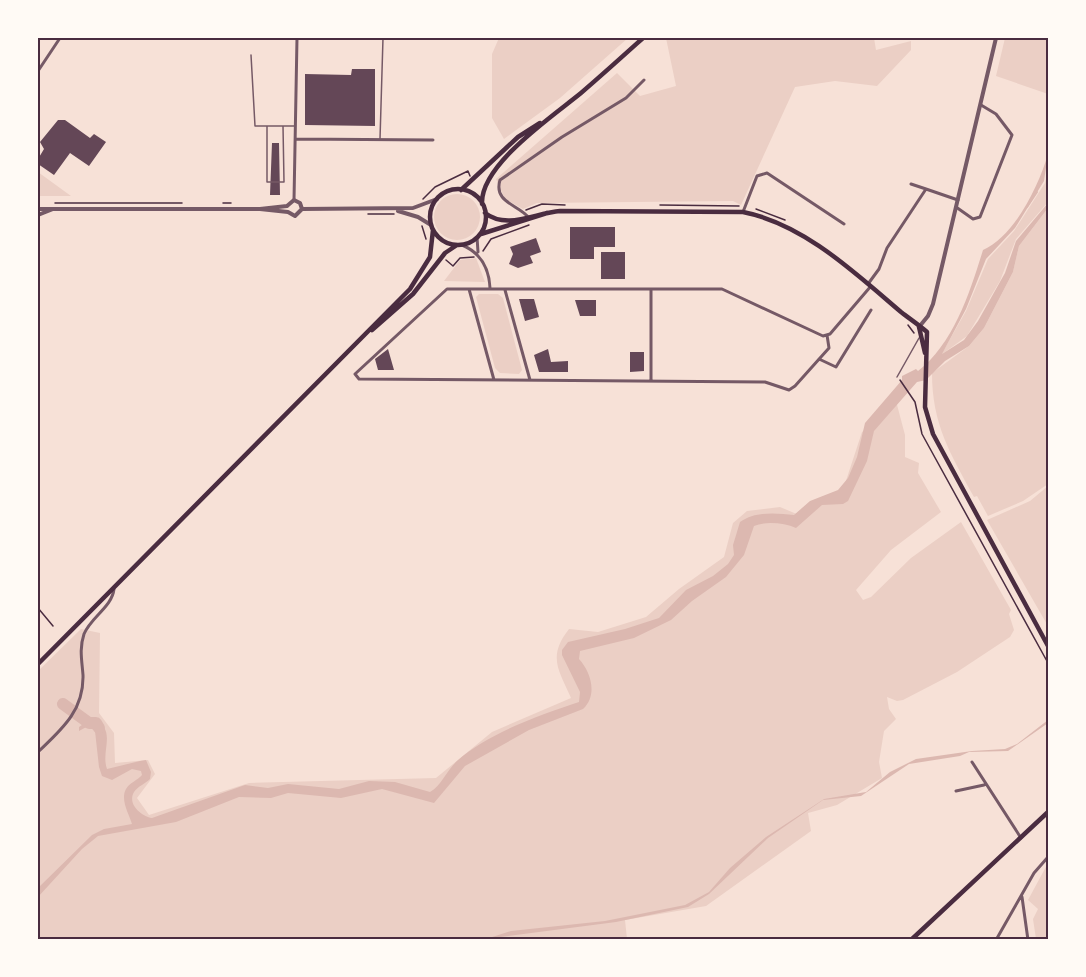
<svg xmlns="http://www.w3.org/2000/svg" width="1086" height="977" viewBox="0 0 1086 977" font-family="Roboto,sans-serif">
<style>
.green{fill:#ebcfc5}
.water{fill:#dcb8b0}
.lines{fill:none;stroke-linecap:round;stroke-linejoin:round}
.stream{stroke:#dcb8b0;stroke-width:2}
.river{stroke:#dcb8b0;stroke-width:12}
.building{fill:#644757}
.path{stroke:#4a2c40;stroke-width:1.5}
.service{stroke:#755966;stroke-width:1.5}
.minor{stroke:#755966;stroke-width:3}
.tertiary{stroke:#755966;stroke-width:4}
.secondary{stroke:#4a2c40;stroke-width:4.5}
.neatline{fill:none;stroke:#4a2c40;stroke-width:2}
</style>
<rect width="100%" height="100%" fill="#f7e1d7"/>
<path class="green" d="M499,38H628L560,98L504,139L492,118V54Z
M666,38H874L876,50L911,41V50L877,86L835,81L795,87L741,205L733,201L537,203L523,209L505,199L496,179L617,73L640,96L676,86Z
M1005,38H1048V94L996,76Z
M1048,171V202L1016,239L1000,281L967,336L941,355L966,311L988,259L1014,231L1045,183Z
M38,172L71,196H38Z
M434 217a23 23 0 1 1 46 0a23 23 0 1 1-46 0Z
M1048,208V484L1023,501L988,516L977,496L974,497C950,453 932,424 932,373L969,346L984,328L1013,272L1019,246Z
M476,258L485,282L444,281L460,260Z
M479,294H498L503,298L522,370L519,374L500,373L495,368L476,297Z
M896,401L905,435V457L919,463L918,473L941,512L891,550L856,590L863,600L871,597L911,558L961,522L1011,610L1009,614L1014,630L1010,637L957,672L903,700L897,701L887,697L889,709L896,719L884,731L879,762L882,778L837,805L808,813L811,831L706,906L625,920L627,939L38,940V671L81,629L100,633L99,713L114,733L115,763L148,760L155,774L137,798L149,815L249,783L436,778L492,732L571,698C559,670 547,657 569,629L598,632L646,617L679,589L724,557L733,523L747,511L780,507L799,515L823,496H841L862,432Z
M1048,486V626L987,520L1030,501Z
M1048,863V939H1036L1033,919L1038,909L1028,900Z"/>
<path class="water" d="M1048,154L1044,181L1015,228L986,259L966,309L942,354L964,340L978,321L1005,273L1016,241L1048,203V208L1019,246L1013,272L984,328L969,346L945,361L926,380L917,382L874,431L867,461L848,501L843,504L822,505L796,528C784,523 766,521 754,526L744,555L726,577L692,601L671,620L634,638L580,651L579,659C591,672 598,695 583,709L529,730L465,766L434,803L382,789L341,798L288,793L271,798L239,797L176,822L98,836L82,849L38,897V888L92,835L104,829L132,824C129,814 120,800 126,789C129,783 138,780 142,775L141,771L132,769L112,780L102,776L99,767L95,731L88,726L79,731V727L91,719C119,728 100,750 107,769L140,761L146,760L151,772L150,779C145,784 138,786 134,792C127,804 141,816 152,818L245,785L268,788L288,784L339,789L369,781L395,782L430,792C441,786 447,770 457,761C488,733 540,715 579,702L580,692L562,655V650L568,642L625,629L659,618L686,590L713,576L728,564L734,555L733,545L740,522C756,511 776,513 794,515L810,501L838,490L848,478L857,457L865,423L902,380V376L916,369L918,371C954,343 970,292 983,250C1015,236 1039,185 1048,154Z
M1048,720V723L1008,751L969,752L960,756L909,764L861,796L823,800L768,838L709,894L688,907L616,922L486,939L511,931L605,921L685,905L709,892L730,868L766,837L824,799L866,792L890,772L916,759L972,751L1005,749L1017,744Z"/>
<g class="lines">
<path class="stream" d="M1027,207L1037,192"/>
<path class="river" d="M63,704L89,723H96L99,728"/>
</g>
<path class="building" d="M352,69H375V126L305,125V74L351,75Z
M58,120H65L90,138L94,134L106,142L89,166L70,153L54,175L38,164V159L44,149L40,142Z
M272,143H279L280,195H270Z
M570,227H615V247H594V259H570Z
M536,238L541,252L530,256L533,263L518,268L509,264L513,254L510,247Z
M601,252H625V279H601Z
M519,299H534L539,317L525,321Z
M575,300H596V316H580Z
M388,349L394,370H378L375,359Z
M548,349L551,362L568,361V372H539L534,355Z
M630,352H644V371L630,372Z"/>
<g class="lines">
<path class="path" d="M423,199L435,187L468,171L470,176
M55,203H182
M223,203H231
M660,205L739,206
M756,209L785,220
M526,210L542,204L565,205
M368,214H394
M422,226L426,239
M483,251L491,239L529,225
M446,260L453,266L460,258L474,257
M908,325L914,333
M900,380L915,402L922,434L1048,663
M38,608L53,626"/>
<path class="service" d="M251,55L255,126H295
M267,126V182H284L283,126
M380,139L383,38
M897,377L919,338"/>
<path class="minor" d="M38,71L60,38
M296,139L433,140
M911,184L926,189
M294,200L297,38
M956,207L973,219L980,217L1012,135L996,114L981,105
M743,212L757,176L767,173L844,224
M529,218C520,205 493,203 500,180L562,137L626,98L644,80
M477,237L478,252
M462,245C481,253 489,268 490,288
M868,284L879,269L887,248L926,189L958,200
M469,289L494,380
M505,290L530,380
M827,335L829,348L795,386L789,390L765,382L359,379L355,374L447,289H722L823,336L830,334L871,286
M819,359L836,367L871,310
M651,381V289
M38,752C61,730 84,711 83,675C82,661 79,649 84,634C91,617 112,607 114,589
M972,762L1021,838
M956,791L984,785
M1022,897L1028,940
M996,940L1034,873L1048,857"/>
<path class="tertiary" d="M287,206L294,200L300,203L302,209
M38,209H260L288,212L295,216L302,209
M260,209L287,206
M302,209L413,208L437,199
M398,211L418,217L431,225
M38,215L53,209
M919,327L928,316L933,304L996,38"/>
<path class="secondary" d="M430 217a28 28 0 1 1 56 0a28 28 0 1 1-56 0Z
M461,190L518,137L540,123
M482,204C480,165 553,116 581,93C602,75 623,56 643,38
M485,213C507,230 535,213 560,211L743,212C804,224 855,273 901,312C910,319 919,325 927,332L925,407L933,434L1048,646
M481,234L547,213
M919,327L925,353
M372,330L413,294L445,253L457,245
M38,664L410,289L430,257L433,230
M911,940L1048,812"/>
</g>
<rect width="1086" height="977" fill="none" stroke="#fffaf5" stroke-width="78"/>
<rect x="39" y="39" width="1008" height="899" class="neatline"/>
</svg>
